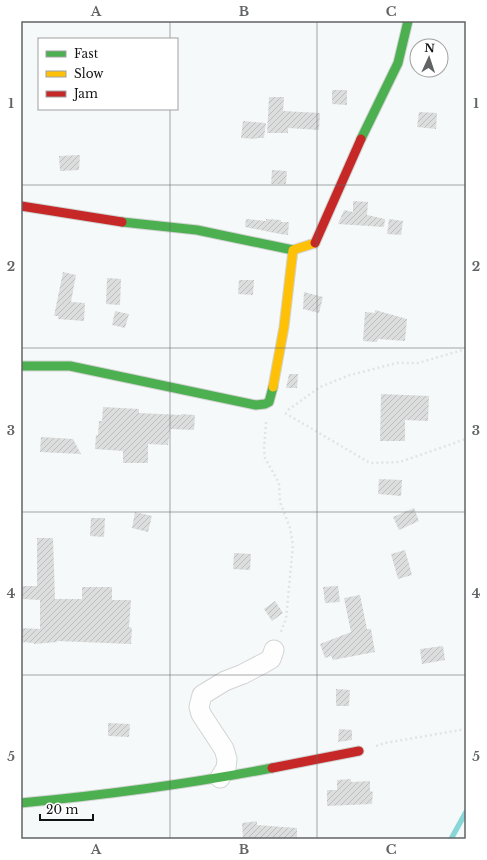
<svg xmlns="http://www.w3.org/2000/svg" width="487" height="860" viewBox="0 0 487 860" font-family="'Libre Baskerville',serif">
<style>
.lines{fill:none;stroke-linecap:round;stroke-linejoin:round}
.stream{stroke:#89d6d9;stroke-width:5.5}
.building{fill:url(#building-hatch)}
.street-casing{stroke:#d2d4d4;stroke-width:21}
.fast-casing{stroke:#d2d4d4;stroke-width:11}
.slow-casing{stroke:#d2d4d4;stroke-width:11}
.jam-casing{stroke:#d2d4d4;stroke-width:11}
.path{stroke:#e2e4e4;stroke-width:2.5;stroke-dasharray:2 3;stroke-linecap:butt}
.street{stroke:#fefefe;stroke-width:19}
.fast{stroke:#4caf50;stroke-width:9}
.slow{stroke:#ffc107;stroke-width:9}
.jam{stroke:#c62828;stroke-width:9}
.grid{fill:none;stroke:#616364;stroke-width:1;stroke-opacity:0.55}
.neatline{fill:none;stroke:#616364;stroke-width:1.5}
.grid-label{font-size:13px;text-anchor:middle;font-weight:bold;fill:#616364}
</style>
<defs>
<pattern id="building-hatch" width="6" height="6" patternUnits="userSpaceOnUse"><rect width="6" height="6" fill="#dcdede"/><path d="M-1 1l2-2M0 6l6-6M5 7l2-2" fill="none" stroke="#bcbdbe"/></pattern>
</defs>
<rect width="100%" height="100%" fill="#f6f9f9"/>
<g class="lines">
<path class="stream" d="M451,839L466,812"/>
</g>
<path class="building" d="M332,90H347V105L332,104Z
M269,97H284L283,111L320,113L319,130L288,128V133H267Z
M419,112L437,113L436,129L417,127Z
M243,121L266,123L264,138H257V139L241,138Z
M80,155L79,170L60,171L59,156Z
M272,170L287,171L286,184H271Z
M353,201L368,202L367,215L385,219L384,227L338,224L344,210L353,212Z
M246,219L266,221V219L281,220V222H289L288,235L280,234L245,227Z
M389,219L403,221L401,235L387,234Z
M63,272L76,275L71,302L85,303L84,321L58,319V316H54Z
M107,278L121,279L120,305L106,304Z
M239,280H254L253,295L238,294Z
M304,292L323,297L319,313L303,309Z
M375,310L407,319L405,341L378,339L377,342L363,341L365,312L375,313Z
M115,311L129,314L125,328L112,325Z
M289,374H298L297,388H286Z
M381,394L429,396L428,421L405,420V441H380Z
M103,407L139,409V413L181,415V414L195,415L194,430L170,429L168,445L148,444V463H123V451L95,449L96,435H98L99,421H102Z
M41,437L73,439L81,454L40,452Z
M379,479L402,480L401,496L378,494Z
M414,508L419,521L399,530L393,517Z
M135,512L152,516L148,532L132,528Z
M91,518H105L104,537L90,536Z
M37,538H53L55,599H82V587H112V600H131L129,627L132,628L131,644L57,641V642L34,644V643L21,642V628L40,629V600L21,599V586H37Z
M405,550L412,575L398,579L391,554Z
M234,553L251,554L250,570L233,569Z
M338,586L340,602L325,603L323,587Z
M360,595L367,629H371L375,652L333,660L331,656L325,658L320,644L351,632L344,598Z
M275,601L283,613L272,621L264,609Z
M443,646L445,660L422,664L420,649Z
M336,689L350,690L349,706H336Z
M108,723L130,724L129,737L108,736Z
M339,729L352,730V740L338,742Z
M351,779V782L370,781V791L373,792L372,804L327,806V790H337V780Z
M257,821V825L297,828V839H243L242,823Z"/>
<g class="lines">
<g class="street-casing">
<path id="street" d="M220,778L226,768L227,759L224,749L201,714L199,707L202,695L225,681L243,674L264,663L271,659L274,650"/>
</g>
<g class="fast-casing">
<path id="fast" d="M361,139L398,63L408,21
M122,222L197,230L293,250
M21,366H70L256,405L265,404L269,402L273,387
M21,803C105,795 189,784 272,768"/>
</g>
<g class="slow-casing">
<path id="slow" d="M273,387L284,327L293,250L315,243"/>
</g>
<g class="jam-casing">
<path id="jam" d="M21,206L122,222
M315,243L361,139
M272,768L359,751"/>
</g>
<path class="path" d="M288,410L320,387L350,375L397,363H418L466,349
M285,413L370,463L400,462L466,439
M266,422L264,449L265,458L279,483L280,502L290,528L293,545L286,619L280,634
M376,746L385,743L466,729"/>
<use href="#street" class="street"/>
<use href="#fast" class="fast"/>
<use href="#slow" class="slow"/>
<use href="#jam" class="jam"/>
</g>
<path class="grid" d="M170,21V39M317,21V839M170,109V839M21,185H466M21,348H466M21,512H466M21,675H466"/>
<rect width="487" height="860" fill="none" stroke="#ffffff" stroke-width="44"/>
<rect x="38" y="38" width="140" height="72" fill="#ffffff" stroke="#a0a0a1"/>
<rect x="46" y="51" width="20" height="6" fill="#4caf50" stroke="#a0a0a1"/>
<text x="74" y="58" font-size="12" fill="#111213">Fast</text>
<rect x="46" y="71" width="20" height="6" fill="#ffc107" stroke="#a0a0a1"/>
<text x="74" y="78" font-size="12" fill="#111213">Slow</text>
<rect x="46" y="91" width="20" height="6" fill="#c62828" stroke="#a0a0a1"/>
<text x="74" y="98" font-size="12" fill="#111213">Jam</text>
<g transform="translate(429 58) rotate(3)"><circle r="19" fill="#ffffff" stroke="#a0a0a1"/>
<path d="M0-3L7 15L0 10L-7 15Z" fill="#616364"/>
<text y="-6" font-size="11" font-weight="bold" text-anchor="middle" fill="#111213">N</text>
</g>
<path d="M40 814v6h53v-6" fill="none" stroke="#111213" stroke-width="2"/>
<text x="46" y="814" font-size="12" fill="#111213" stroke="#ffffff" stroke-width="3" paint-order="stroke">20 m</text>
<rect x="22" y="22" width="443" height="816" class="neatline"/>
<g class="grid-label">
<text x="96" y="16">A</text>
<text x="244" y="16">B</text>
<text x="391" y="16">C</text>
<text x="11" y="108">1</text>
<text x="476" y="108">1</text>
<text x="11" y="271">2</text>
<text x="476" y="271">2</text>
<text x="11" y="435">3</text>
<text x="476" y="435">3</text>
<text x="11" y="598">4</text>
<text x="476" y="598">4</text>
<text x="11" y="761">5</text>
<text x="476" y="761">5</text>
<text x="96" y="854">A</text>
<text x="244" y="854">B</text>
<text x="391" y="854">C</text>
</g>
</svg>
